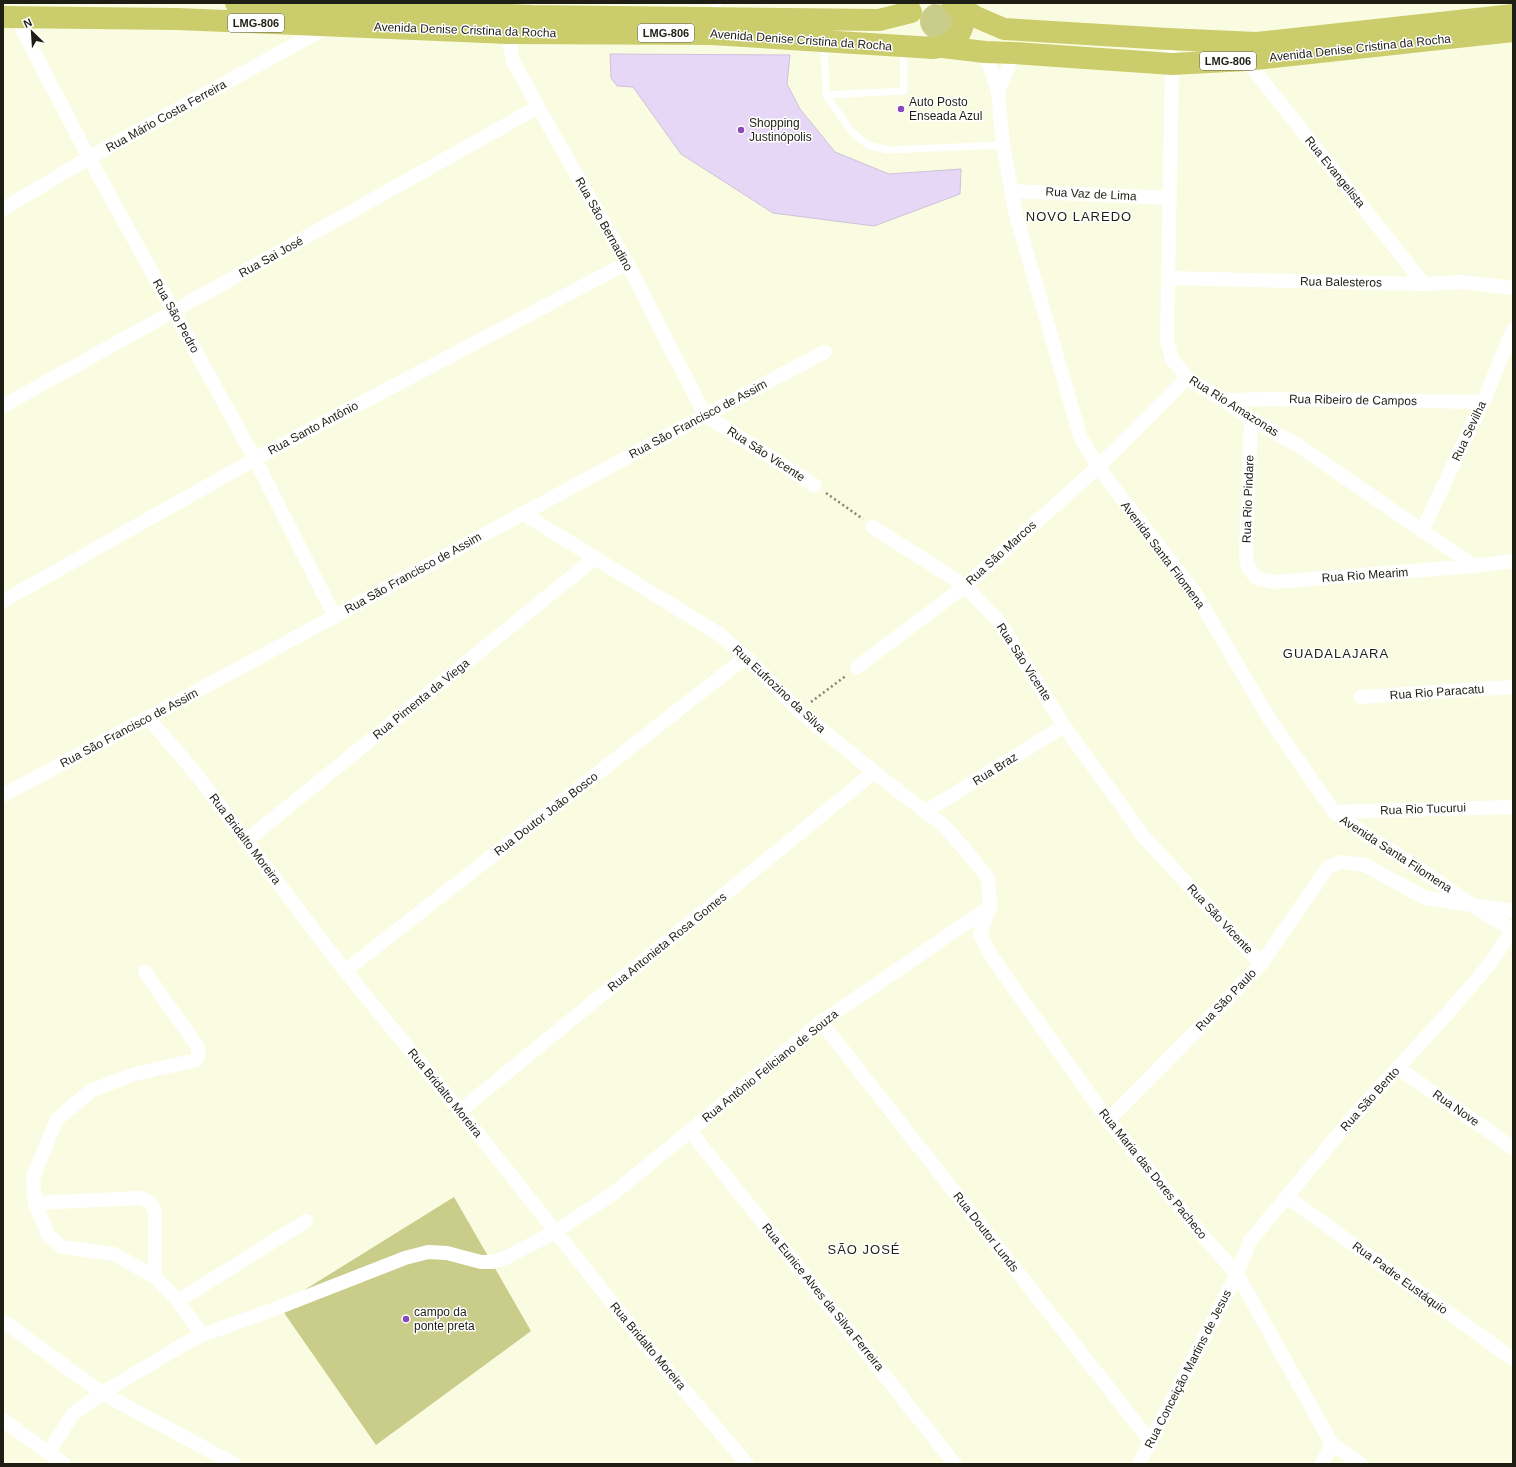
<svg xmlns="http://www.w3.org/2000/svg" width="1516" height="1467" viewBox="0 0 1516 1467" font-family="Helvetica,sans-serif">
<style>
.green{fill:#cacc8a}
.building{fill:#e7d7f7;stroke:#cec2d9}
.lines{fill:none;stroke-linecap:round;stroke-linejoin:round}
.path{stroke:#838473;stroke-width:2.5;stroke-dasharray:2 3;stroke-linecap:butt}
.lane{stroke:#fff;stroke-width:7}
.street{stroke:#fff;stroke-width:14}
.highway{stroke:#cbcd6c;stroke-width:22}
.poi-dot{fill:#8c49bd;stroke:#fff;stroke-width:1.5}
.labels{text-anchor:middle;dominant-baseline:central;stroke-width:3;stroke-linejoin:round;paint-order:stroke}
.shield{fill:#fff;stroke:#62625b;stroke-width:1}
.shield-label{font-size:11px;font-weight:bold;fill:#1e1e15}
.street-label{font-size:12px;fill:#1e1e15;stroke:#fff}
.poi-label{font-size:12px;fill:#1e1e15;stroke:#fff;text-anchor:start}
.neighbourhood-label{font-size:13px;letter-spacing:1px;fill:#1e1e15;stroke:#fff}
</style>
<rect width="100%" height="100%" fill="#fafce2"/>
<path class="green" d="M933,4L944,5L954,19L948,34L931,38C916,30 916,11 933,4Z
M454,1197L531,1331L376,1445L280,1307L293,1297Z"/>
<path class="building" d="M610,54L790,55L787,84L800,109L835,152L889,174L961,169L960,194L874,226L773,213L681,154L633,87L617,86L611,78Z"/>
<g class="lines">
<path class="path" d="M826,493L863,519
M811,702L847,675"/>
<path class="lane" d="M711,14L719,3
M824,43L826,95L904,91L903,48
M826,95L852,132L868,145L888,150L1003,145"/>
<path class="street" d="M16,17L89,158L255,459L335,617
M508,33L513,61L538,107L627,263L705,415L814,485
M1168,39L1172,64L1167,340L1172,359L1187,378L1223,400L1251,419L1296,444L1474,566
M985,52L998,92L1003,145L1016,215L1080,436L1098,467L1195,593L1270,720L1334,812L1372,839L1397,854L1486,914L1513,930
M1246,60L1424,284
M998,92L1014,53
M1011,191L1170,198
M3,209L89,158L327,27
M1168,278L1424,284L1461,282L1513,288
M1223,400L1274,399L1483,402
M3,406L174,311L538,107
M1251,419L1246,555L1248,567L1256,578L1273,582L1474,566L1513,561
M522,513L719,634L746,657L799,711L874,772L944,826L968,853L988,878L990,907L980,934L991,956L1108,1120L1204,1237L1237,1274L1332,1444L1361,1464
M873,527L965,586L1000,623L1064,726L1144,837L1261,964
M1422,531L1483,402L1513,330
M3,601L255,459L627,263
M857,667L965,586L1098,467L1187,378
M1361,697L1513,687
M149,719L192,769L345,971L460,1111L637,1334L747,1464
M3,795C278,650 549,496 825,352
M925,812L1064,726
M1334,812L1513,807
M246,841L595,558
M345,971L746,657
M821,1022L1151,1442
M1398,1068L1513,1148
M460,1111L874,772
M1108,1120L1215,1012L1261,964L1328,867L1341,862L1365,865L1425,898L1513,911
M690,1131L955,1464
M1287,1197L1513,1359
M35,1203L141,1198L151,1203L155,1212V1277
M178,1301L306,1221
M3,1321L102,1393L234,1464
M202,1335L272,1310L405,1258L428,1252L447,1253L481,1262H492L505,1258L555,1232L614,1193L690,1131L821,1022L990,907
M3,1420L64,1464
M48,1453L73,1414L102,1393L188,1342L202,1335L178,1301L155,1277L114,1254L62,1247L48,1235L35,1203L33,1177L57,1119L92,1090L135,1074L196,1060L199,1054L197,1046L145,972
M1139,1464L1237,1274L1250,1241L1352,1118L1447,1014L1490,964L1512,930
M1322,1464L1332,1444"/>
<path class="highway" d="M236,3L532,16L879,20L911,12
M954,3L976,17L1004,29L1168,39L1256,43L1513,15
M3,17L177,19L508,33L711,34L934,48C959,44 974,22 953,3
M943,47L985,52L1014,53L1172,64L1246,60L1513,31"/>
</g>
<g class="poi-dot">
<circle cx="901" cy="109" r="4"/>
<circle cx="741" cy="130" r="4"/>
<circle cx="406" cy="1319" r="4"/>
</g>
<g class="labels">
<g class="shield">
<rect x="228" y="14" width="56" height="18" rx="3"/>
<rect x="638" y="24" width="56" height="18" rx="3"/>
<rect x="1200" y="52" width="56" height="18" rx="3"/>
</g>
<g class="shield-label">
<text x="256" y="23">LMG-806</text>
<text x="666" y="33">LMG-806</text>
<text x="1228" y="61">LMG-806</text>
</g>
<g class="street-label">
<text transform="translate(465 30) rotate(2)">Avenida Denise Cristina da Rocha</text>
<text transform="translate(801 40) rotate(4)">Avenida Denise Cristina da Rocha</text>
<text transform="translate(1360 48) rotate(-6)">Avenida Denise Cristina da Rocha</text>
<text transform="translate(166 116) rotate(-29)">Rua Mário Costa Ferreira</text>
<text transform="translate(1335 172) rotate(51)">Rua Evangelista</text>
<text transform="translate(1091 194) rotate(3)">Rua Vaz de Lima</text>
<text transform="translate(604 224) rotate(61)">Rua São Bernadino</text>
<text transform="translate(271 257) rotate(-29)">Rua Sai José</text>
<text transform="translate(1341 282) rotate(1)">Rua Balesteros</text>
<text transform="translate(176 316) rotate(61)">Rua São Pedro</text>
<text transform="translate(1353 400) rotate(1)">Rua Ribeiro de Campos</text>
<text transform="translate(1234 406) rotate(32)">Rua Rio Amazonas</text>
<text transform="translate(698 419) rotate(-28)">Rua São Francisco de Assim</text>
<text transform="translate(313 428) rotate(-28)">Rua Santo Antônio</text>
<text transform="translate(1469 431) rotate(-65)">Rua Sevilha</text>
<text transform="translate(766 454) rotate(33)">Rua São Vicente</text>
<text transform="translate(1248 499) rotate(-88)">Rua Rio Pindare</text>
<text transform="translate(1001 553) rotate(-42)">Rua São Marcos</text>
<text transform="translate(1163 555) rotate(53)">Avenida Santa Filomena</text>
<text transform="translate(413 573) rotate(-29)">Rua São Francisco de Assim</text>
<text transform="translate(1365 575) rotate(-4)">Rua Rio Mearim</text>
<text transform="translate(1024 662) rotate(57)">Rua São Vicente</text>
<text transform="translate(779 689) rotate(43)">Rua Eufrozino da Silva</text>
<text transform="translate(1437 692) rotate(-4)">Rua Rio Paracatu</text>
<text transform="translate(421 699) rotate(-39)">Rua Pimenta da Viega</text>
<text transform="translate(129 728) rotate(-28)">Rua São Francisco de Assim</text>
<text transform="translate(995 769) rotate(-32)">Rua Braz</text>
<text transform="translate(1423 809) rotate(-2)">Rua Rio Tucurui</text>
<text transform="translate(546 814) rotate(-38)">Rua Doutor João Bosco</text>
<text transform="translate(245 839) rotate(53)">Rua Bridalto Moreira</text>
<text transform="translate(1396 854) rotate(33)">Avenida Santa Filomena</text>
<text transform="translate(1220 919) rotate(47)">Rua São Vicente</text>
<text transform="translate(667 942) rotate(-39)">Rua Antonieta Rosa Gomes</text>
<text transform="translate(1226 1000) rotate(-46)">Rua São Paulo</text>
<text transform="translate(770 1066) rotate(-39)">Rua Antônio Feliciano de Souza</text>
<text transform="translate(445 1093) rotate(51)">Rua Bridalto Moreira</text>
<text transform="translate(1370 1099) rotate(-48)">Rua São Bento</text>
<text transform="translate(1456 1108) rotate(35)">Rua Nove</text>
<text transform="translate(1153 1174) rotate(51)">Rua Maria das Dores Pacheco</text>
<text transform="translate(986 1232) rotate(52)">Rua Doutor Lunds</text>
<text transform="translate(1400 1278) rotate(36)">Rua Padre Eustáquio</text>
<text transform="translate(823 1297) rotate(51)">Rua Eunice Alves da Silva Ferreira</text>
<text transform="translate(648 1346) rotate(50)">Rua Bridalto Moreira</text>
<text transform="translate(1188 1369) rotate(-63)">Rua Conceição Martins de Jesus</text>
</g>
<g class="poi-label">
<text x="909" y="102">Auto Posto<tspan x="909" dy="14">Enseada Azul</tspan></text>
<text x="749" y="123">Shopping<tspan x="749" dy="14">Justinópolis</tspan></text>
<text x="414" y="1312">campo da<tspan x="414" dy="14">ponte preta</tspan></text>
</g>
<g class="neighbourhood-label">
<text x="1079" y="216">NOVO LAREDO</text>
<text x="1336" y="653">GUADALAJARA</text>
<text x="864" y="1249">SÃO JOSÉ</text>
</g>
</g>
<rect width="1516" height="1467" fill="none" stroke="#1e1e15" stroke-width="8"/>
<g transform="translate(32 32) rotate(335)" stroke="#ffffff" stroke-width="3" paint-order="stroke">
<path d="M0-3L7 15L0 10L-7 15Z" fill="#1e1e15"/>
<text y="-6" font-size="11" font-weight="bold" text-anchor="middle" fill="#1e1e15">N</text>
</g>
</svg>
